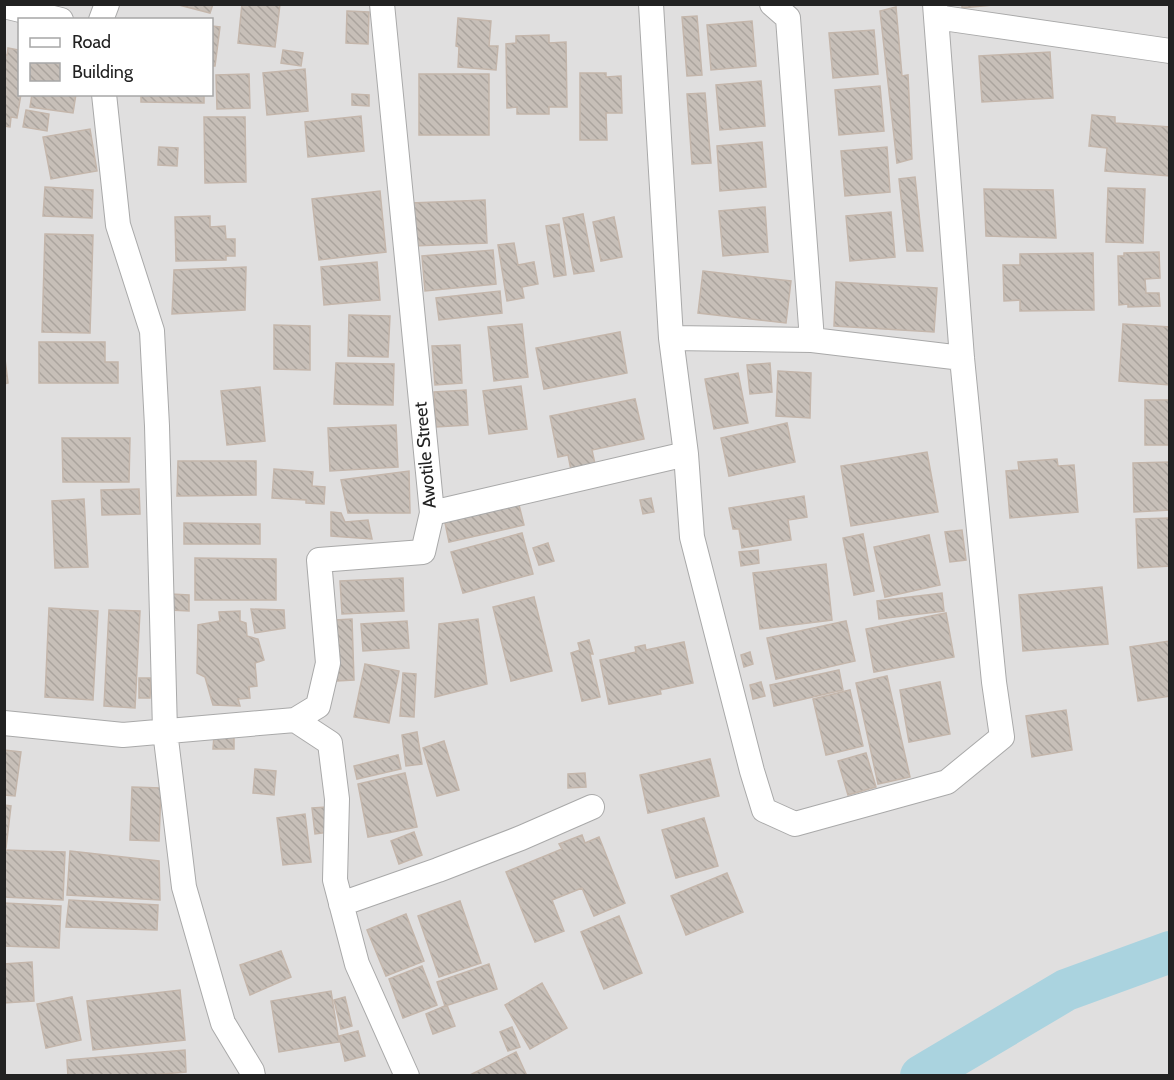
<svg xmlns="http://www.w3.org/2000/svg" width="1174" height="1080" viewBox="0 0 1174 1080" font-family="Cabin,sans-serif">
<style>
.residential{fill:#e0dfdf;fill-rule:evenodd}
.lines{fill:none;stroke-linecap:round;stroke-linejoin:round}
.river{stroke:#aad3df;stroke-width:42}
.building{fill:url(#building-back-hatch);stroke:#c4b6ab;stroke-width:1.5}
.minor-casing{stroke:#a9a9a9;stroke-width:26}
.minor{stroke:#fff;stroke-width:24}
.labels{text-anchor:middle;dominant-baseline:central;stroke-width:4.5;stroke-linejoin:round;paint-order:stroke}
.street-label{font-size:18px;fill:#222;stroke:#fff}
</style>
<defs>
<pattern id="building-back-hatch" width="6" height="6" patternUnits="userSpaceOnUse" patternTransform="scale(1.5)"><rect width="6" height="6" fill="#c7bfb8"/><path d="M-1 5l2 2M0 0l6 6M5-1l2 2" fill="none" stroke="#aba49e"/></pattern>
</defs>
<rect width="100%" height="100%" fill="#f2efe9"/>
<path class="residential" d="M5,5H1169V1075H5ZM20,20H212V94H20Z"/>
<g class="lines">
<path class="river" d="M921,1076L1066,990L1170,952"/>
</g>
<path class="building" d="M175,4H213L210,13Z
M242,4H280L275,47L238,43Z
M962,4H1004L962,8Z
M896,7L902,76L908,75L912,159L897,163L880,11Z
M347,11L369,12L368,44L346,43Z
M697,16L702,75L687,76L682,17Z
M458,18L491,21L489,46H498L496,70L458,67L459,47L456,46Z
M752,21L756,66L711,70L707,25Z
M212,26L220,27L215,66H212Z
M874,30L878,74L833,78L829,33Z
M549,35V43L566,42L567,107H549V114H517V107L507,108L506,44L516,43V36Z
M8,48L19,50L18,57H20V94H21L17,118L11,117L10,127L4,126V55H7Z
M283,50L303,53L301,66L281,63Z
M1050,52L1053,98L982,102L979,56Z
M305,69L308,111L267,115L263,73Z
M580,73H606V77L621,76L622,113H606L607,140H580Z
M249,74L250,108L217,109L216,75Z
M419,74H489V135H419Z
M761,81L765,126L720,130L716,85Z
M880,86L884,131L839,135L835,90Z
M705,93L711,163L692,164L687,94Z
M32,94H76L73,113L30,107Z
M141,94H204V103L141,102Z
M352,94L369,95V106L352,105Z
M26,110L49,114L47,131L23,127Z
M1092,115L1115,117V123L1170,127V176L1105,171L1107,148L1089,146Z
M361,116L364,151L308,157L305,122Z
M204,117H245L246,182L205,183Z
M90,129L97,171L51,179L43,137Z
M762,142L766,187L720,191L717,146Z
M159,147L178,148L177,166L158,165Z
M887,147L890,192L845,196L841,151Z
M915,177L923,251H907L899,179Z
M45,187L93,190L92,218L43,216Z
M1108,188L1145,189L1143,243L1106,242Z
M984,189L1053,190L1056,238L986,236Z
M380,191L386,252L319,260L312,199Z
M485,200L487,243L413,246L411,203Z
M765,207L768,252L723,256L719,211Z
M891,212L895,257L850,261L846,216Z
M583,214L594,271L574,274L563,218Z
M210,216V227L225,226L226,239H235V256H226V260L176,261L175,217Z
M614,217L622,257L601,261L593,222Z
M559,224L566,275L554,277L546,226Z
M45,234L93,235L90,333L42,332Z
M514,243L518,265L534,262L538,284L522,287L524,298L507,301L498,245Z
M493,250L496,284L425,291L422,256Z
M1159,252L1160,278L1145,279L1146,293H1159L1160,306L1128,307V304L1119,305L1118,256H1124V253Z
M1093,253L1094,310L1020,311V300L1004,301L1003,265H1020V254Z
M377,262L380,300L324,305L321,267Z
M246,267L245,310L172,314L174,270Z
M703,271L791,281L786,323L698,313Z
M836,282L937,288L934,332L834,326Z
M500,291L502,313L439,320L436,298Z
M349,315L390,316L388,357L348,356Z
M522,324L528,377L494,381L488,327Z
M1123,324L1170,327V385L1119,381Z
M274,325L310,326V370L274,369Z
M620,332L627,373L544,389L536,348Z
M39,342H105V362H118V383H39Z
M460,345L462,383L435,385L432,346Z
M4,351L8,383L4,384Z
M336,363L394,364L393,405L334,404Z
M770,363L772,392L750,394L747,365Z
M778,371L811,373L810,418L776,416Z
M738,373L748,423L714,429L705,379Z
M521,386L527,429L489,434L483,391Z
M260,387L265,441L227,445L221,391Z
M466,390L468,425L436,427L434,392Z
M635,399L644,439L592,450L595,464L571,470L568,455L558,457L550,416Z
M1145,400H1170V445H1145Z
M787,423L795,462L729,476L721,438Z
M396,425L398,467L330,471L328,428Z
M62,438H130L129,482H63Z
M927,452L938,512L851,526L841,466Z
M1057,459L1058,466L1074,465L1078,512L1010,518L1006,471L1019,470L1018,462Z
M178,461H256V495L177,496Z
M1170,462V510L1134,512L1133,463Z
M274,469L313,472L312,486L325,487L324,504L306,503V500L272,498Z
M409,471L410,513H348L341,480Z
M139,489L140,514L102,515L101,490Z
M804,496L807,517L788,520L791,540L742,548L739,529H733L729,508Z
M651,498L654,512L643,514L640,500Z
M84,499L88,567L55,568L52,501Z
M518,501L524,525L449,542L444,518Z
M331,512L341,513L345,522L368,520L372,539L331,536Z
M1170,518V566L1138,568L1136,519Z
M184,523L260,524V544H184Z
M962,530L966,560L950,562L945,532Z
M522,533L533,574L463,593L451,552Z
M863,534L874,591L854,595L843,538Z
M929,535L940,585L885,597L874,547Z
M548,543L554,561L539,565L533,548Z
M758,550L759,563L741,566L739,552Z
M195,558L276,559V600H195Z
M826,564L832,620L760,629L753,573Z
M403,578L404,611L342,614L340,581Z
M1102,587L1108,644L1023,651L1019,595Z
M942,593L944,611L879,619L877,601Z
M171,594L189,595V611L170,610Z
M534,597L552,671L511,681L493,607Z
M49,608L98,611L93,700L45,697Z
M251,609L284,610L285,628L255,633Z
M109,610L140,611L135,708L104,706Z
M240,611V621L246,623L247,636L258,639L264,660L255,663L257,686L249,687L250,698L238,699L240,706L213,705L205,677L197,673L198,625L220,621L219,612Z
M946,613L954,657L874,672L866,629Z
M352,619L354,680L337,681L335,620Z
M478,619L487,684L435,697L439,624Z
M407,621L409,648L363,651L361,624Z
M846,621L855,661L776,679L767,638Z
M589,640L593,654H590L600,697L582,701L571,653L580,650L578,643Z
M1169,641L1170,696L1138,701L1130,647Z
M684,642L693,683L660,690L661,694L609,704L600,660L636,652L635,647L645,645L646,650Z
M750,652L753,664L744,667L741,655Z
M365,664L399,671L389,723L354,717Z
M839,670L843,690L774,706L770,685Z
M403,673L416,674L414,717L400,716Z
M887,676L910,777L878,784L856,683Z
M139,678H151L150,698H139Z
M761,682L765,696L753,699L750,685Z
M940,682L950,734L909,742L900,690Z
M850,690L863,746L826,755L813,699Z
M1066,710L1072,750L1032,757L1026,716Z
M417,732L422,764L406,766L402,735Z
M214,735H234V749H213Z
M444,741L459,790L437,796L423,748Z
M4,750L21,752L15,796L4,795Z
M866,753L876,787L848,795L838,761Z
M398,755L401,769L357,779L354,766Z
M710,759L719,796L648,813L640,775Z
M255,769L276,771L274,795L253,793Z
M405,773L417,827L368,837L358,784Z
M585,773L586,787L568,788V774Z
M132,787L161,788L159,841L130,840Z
M4,805L11,806L6,848H4Z
M327,807L329,832L315,834L312,808Z
M305,814L311,862L283,865L277,818Z
M704,818L718,866L676,878L662,830Z
M414,832L422,855L399,864L391,841Z
M582,835L585,843L599,837L625,903L594,916L582,888L552,900L564,931L535,942L506,872L562,849L559,844Z
M4,850L65,852L63,900L4,897Z
M70,851L159,861L160,900L67,895Z
M727,873L743,912L686,935L671,896Z
M69,900L158,905L157,930L66,927Z
M460,901L481,963L439,977L418,916Z
M4,903L61,906L59,948L4,946Z
M406,914L424,961L386,976L367,930Z
M619,916L642,973L604,989L581,932Z
M281,951L291,977L250,995L240,965Z
M32,962L34,1001L4,1003V964Z
M489,964L497,989L445,1006L437,982Z
M422,966L437,1005L403,1018L389,979Z
M542,983L567,1028L530,1049L505,1005Z
M180,990L185,1040L93,1050L87,1001Z
M331,991L339,1042L279,1052L271,1001Z
M72,997L81,1040L46,1048L37,1004Z
M345,997L352,1026L341,1029L334,1000Z
M447,1005L455,1026L433,1034L426,1014Z
M512,1027L520,1047L508,1051L500,1032Z
M358,1031L365,1056L345,1061L339,1036Z
M185,1050L186,1072L140,1076H68L67,1060Z
M516,1052L527,1076H468Z"/>
<g class="lines">
<g class="minor-casing">
<path id="minor" d="M651,4L671,338L686,454L692,537L752,771L764,810L795,824L947,782L1002,737L994,682L962,358L935,4
M772,4L788,18L812,340
M4,6L61,20
M936,17L1170,51
M101,20L107,4
M104,94L118,225L152,331L157,426L165,731L184,887L223,1023L252,1071L253,1076
M671,338L812,340L962,358
M432,513L686,454
M295,720L330,743L337,799L335,880L357,964L407,1076
M4,723L123,735L295,720L318,706L328,663L319,560L423,552L432,513L382,4
M341,904L438,870L521,838L592,807"/>
</g>
<use href="#minor" class="minor"/>
</g>
<g class="labels">
<g class="street-label">
<text transform="translate(425 455) rotate(-95)">Awotile Street</text>
</g>
</g>
<rect width="1174" height="1080" fill="none" stroke="#222222" stroke-width="12"/>
<rect x="18" y="18" width="195" height="78" fill="#ffffff" stroke="#a7a7a7" stroke-width="1.5"/>
<rect x="30" y="38" width="30" height="9" fill="#ffffff" stroke="#a7a7a7" stroke-width="1.5"/>
<text x="72" y="48" font-size="18" fill="#222222">Road</text>
<rect x="30" y="63" width="30" height="18" fill="url(#building-back-hatch)" stroke="#a7a7a7" stroke-width="1.5"/>
<text x="72" y="78" font-size="18" fill="#222222">Building</text>
</svg>
